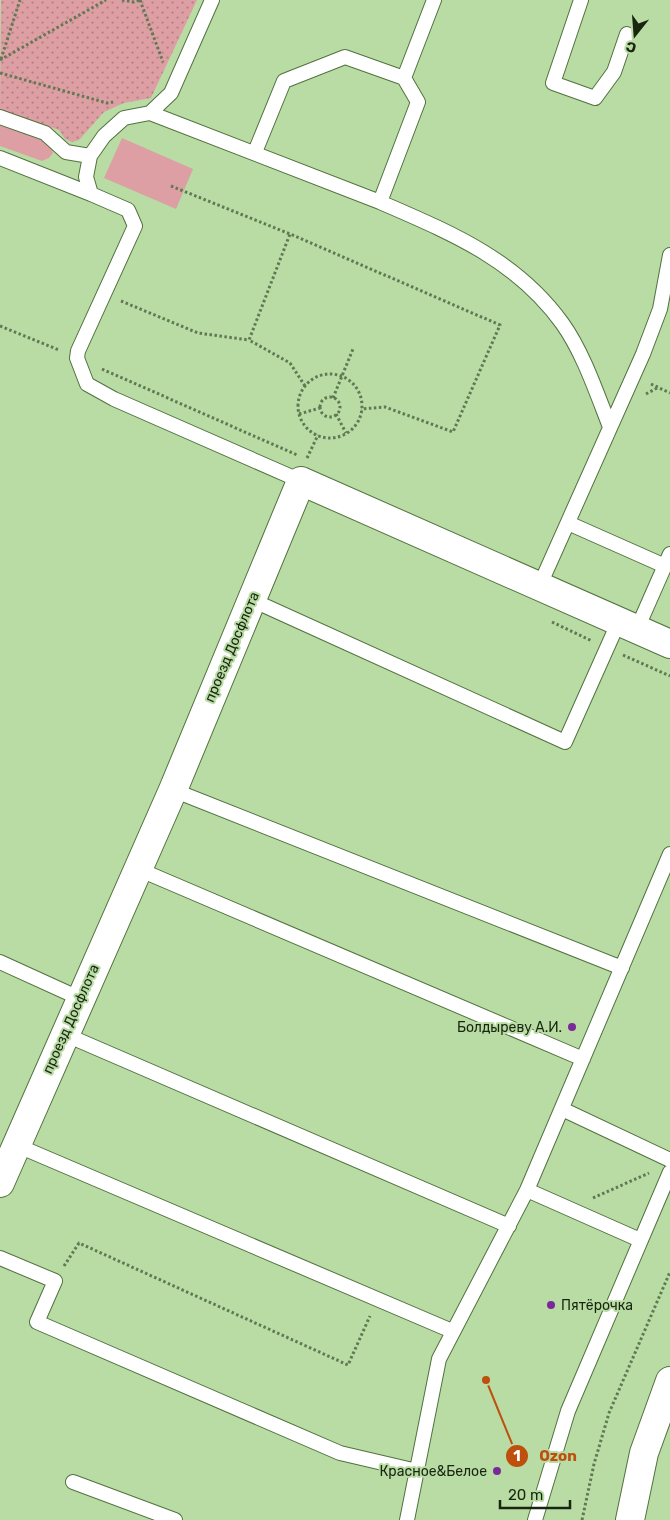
<svg xmlns="http://www.w3.org/2000/svg" width="670" height="1520" viewBox="0 0 670 1520" font-family="Rubik,sans-serif">
<style>
.grass{fill:#dd9fa3}
.park{fill:url(#park-dots)}
.lines{fill:none;stroke-linecap:round;stroke-linejoin:round}
.lane-casing{stroke:#52723f;stroke-width:16}
.street-casing{stroke:#52723f;stroke-width:30}
.secondary-casing{stroke:#52723f;stroke-width:30}
.path{stroke:#607853;stroke-width:3;stroke-dasharray:2.5 2.5;stroke-linecap:butt}
.lane{stroke:#fff;stroke-width:14}
.street{stroke:#fff;stroke-width:28}
.secondary{stroke:#fff;stroke-width:28}
.poi-dot{fill:#7a299a;stroke:#b8dca4;stroke-width:2}
.labels{text-anchor:middle;dominant-baseline:central;stroke-width:4;stroke-linejoin:round;paint-order:stroke}
.street-label{font-size:14px;fill:#182610;stroke:#b8dca4}
.poi-label{font-size:14px;fill:#182610;stroke:#b8dca4;text-anchor:end}
.leader{fill:none;stroke:#be4f0d;stroke-width:2}
.callout-dot{fill:#be4f0d;stroke:#b8dca4;stroke-width:2}
.mark-label{font-size:15px;text-anchor:middle;font-weight:bold;fill:#fff}
.callout-label{font-size:15px;text-anchor:middle;font-weight:bold;fill:#be4f0d;stroke:#b8dca4;stroke-width:4;stroke-linejoin:round;paint-order:stroke}
</style>
<defs>
<pattern id="park-dots" width="8" height="8" patternUnits="userSpaceOnUse" patternTransform="scale(1.25)"><rect width="8" height="8" fill="#dd9fa3"/><path d="M2 2h.1M6 6h.1" fill="none" stroke="#b28183" stroke-width="1.8" stroke-linecap="round"/></pattern>
</defs>
<rect width="100%" height="100%" fill="#b8dca4"/>
<path class="grass" d="M0,124C14,129 50,138 53,153L49,158L42,161L0,146Z
M122,138L193,169L176,209L104,178Z"/>
<path class="park" d="M1,0H197L151,98L124,103L104,112L79,140L72,142L65,139L59,130L0,110Z"/>
<g class="lines">
<g class="lane-casing">
<path id="lane" d="M581,0L553,83L595,98L614,72L627,34
M150,113L171,93L212,0
M0,117L45,133L66,152L90,156
M255,152L284,81L345,57L404,78
M0,158L91,194
M380,202C449,232 516,259 562,323C583,352 597,394 610,427
M301,481L114,399L87,384L77,358L78,351L135,226L128,210L91,194L86,177L90,156L104,136L124,118L150,113L380,202L418,102L404,78L434,0
M568,523L665,566
M539,587L643,354L660,309L670,255
M252,600L565,742L619,621
M637,629L670,554
M173,790L622,968
M138,869L583,1059
M0,962L79,998
M64,1034L509,1226
M562,1109L670,1160
M16,1145L452,1331
M527,1190L640,1240
M0,1258L55,1281L37,1322L340,1453L417,1471
M73,1482L175,1520
M407,1520L439,1359L527,1190L670,854
M535,1520L568,1411L670,1172"/>
</g>
<g class="street-casing">
<path id="street" d="M0,1183L173,790L301,481L670,644"/>
</g>
<g class="secondary-casing">
<path id="secondary" d="M630,1520L644,1453L670,1381"/>
</g>
<path class="path" d="M122,0L134,2L140,0
M140,0L163,62
M1,59L20,0
M0,60L106,0
M0,73L107,103L113,102
M171,186L290,234
M121,301L198,333L249,340
M0,326L59,350
M102,369L297,455
M298 406a32 32 0 1 1 64 0a32 32 0 1 1-64 0Z
M651,384L670,393
M305,386L290,363L249,340L290,234L500,325L453,432L385,407L361,409
M646,394L657,388
M320 407a10 10 0 1 1 20 0a10 10 0 1 1-20 0Z
M333,398L353,349
M299,414L320,408
M336,414L346,433
M307,458L318,435
M552,622L592,641
M623,655L670,676
M593,1198L649,1173
M64,1266L79,1243L348,1365L370,1316
M582,1520L594,1464L609,1413L670,1272"/>
<use href="#lane" class="lane"/>
<use href="#street" class="street"/>
<use href="#secondary" class="secondary"/>
</g>
<g class="poi-dot">
<circle cx="572" cy="1027" r="5"/>
<circle cx="551" cy="1305" r="5"/>
<circle cx="497" cy="1471" r="5"/>
</g>
<g class="labels">
<g class="street-label">
<text transform="translate(232 647) rotate(-67)">проезд Досфлота</text>
<text transform="translate(71 1019) rotate(-66)">проезд Досфлота</text>
</g>
<g class="poi-label">
<text x="562" y="1027">Болдыреву А.И.</text>
<text x="561" y="1305" text-anchor="start">Пятёрочка</text>
<text x="487" y="1471">Красное&amp;Белое</text>
</g>
</g>
<path class="leader" d="M486 1380L517 1456"/>
<g class="callout-dot">
<circle cx="486" cy="1380" r="5"/>
<circle cx="517" cy="1456" r="12"/>
</g>
<g class="mark-label">
<text x="517" y="1461">1</text>
</g>
<g class="callout-label">
<text x="558" y="1461">Ozon</text>
</g>
<g transform="translate(635 35) rotate(197)" stroke="#b8dca4" stroke-width="4" paint-order="stroke">
<path d="M0-4L9 19L0 12L-9 19Z" fill="#182610"/>
<text y="-8" font-size="14" font-weight="bold" text-anchor="middle" fill="#182610">С</text>
</g>
<path d="M500 1500v8h70v-8" fill="none" stroke="#182610" stroke-width="2.5"/>
<text x="508" y="1500" font-size="15" fill="#182610" stroke="#b8dca4" stroke-width="4" paint-order="stroke">20 m</text>
</svg>
